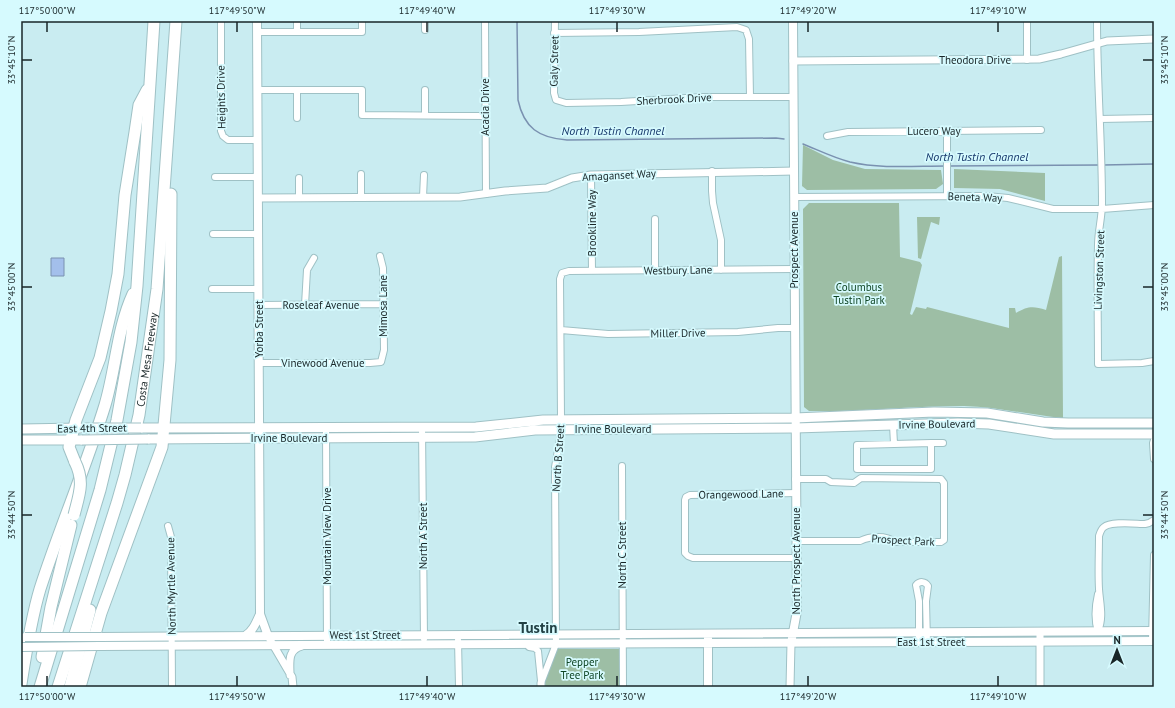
<svg xmlns="http://www.w3.org/2000/svg" width="1175" height="708" viewBox="0 0 1175 708" font-family="'PT Sans',sans-serif">
<style>
.green{fill:#9dbea5}
.water{fill:#a3bfeb;stroke:#7a91b0}
.lines{fill:none;stroke-linecap:round;stroke-linejoin:round}
.stream{stroke:#7a91b0;stroke-width:1.5}
.minor-casing{stroke:#9fc1c5;stroke-width:8}
.tertiary-casing{stroke:#9fc1c5;stroke-width:9}
.secondary-casing{stroke:#9fc1c5;stroke-width:10}
.primary-casing{stroke:#9fc1c5;stroke-width:11}
.motorway-casing{stroke:#9fc1c5;stroke-width:13}
.minor{stroke:#fff;stroke-width:6}
.tertiary{stroke:#fff;stroke-width:7}
.secondary{stroke:#fff;stroke-width:8}
.primary{stroke:#fff;stroke-width:9}
.motorway{stroke:#fff;stroke-width:11}
.secondary-bridge-casing{stroke:#9fc1c5;stroke-width:10;stroke-linecap:butt}
.primary-bridge-casing{stroke:#9fc1c5;stroke-width:11;stroke-linecap:butt}
.motorway-bridge-casing{stroke:#9fc1c5;stroke-width:13;stroke-linecap:butt}
.secondary-bridge{stroke:#fff;stroke-width:8}
.primary-bridge{stroke:#fff;stroke-width:9}
.motorway-bridge{stroke:#fff;stroke-width:11}
.ticks{fill:none;stroke:#192628;stroke-width:1.5}
.labels{text-anchor:middle;dominant-baseline:central;stroke-width:3.5;stroke-linejoin:round;paint-order:stroke}
.street-label{font-size:11px;fill:#192628;stroke:#d6fafe}
.park-label{font-size:11px;fill:#0e4423;stroke:#d6fafe}
.water-label{font-size:12px;font-style:italic;fill:#16376b;stroke:#d6fafe}
.district-label{font-size:15px;font-weight:bold;fill:#224145;stroke:#d6fafe}
.neatline{fill:none;stroke:#192628;stroke-width:1.5}
.ticks-label{font-size:10px;text-anchor:middle;fill:#192628}
</style>
<rect width="100%" height="100%" fill="#c9ecf1"/>
<path class="green" d="M803,145L833,160L865,169L941,170L943,184L936,189L807,190L802,186Z
M954,169L1045,173V201L1000,189L954,188Z
M809,203H899L900,257L920,262L922,265L910,314L912,315L916,307L926,309L927,307L1009,328V308H1015L1016,313C1028,306 1033,306 1046,310L1059,257L1062,256L1063,418C1030,415 998,407 964,406C912,406 861,412 809,411L804,407L803,209Z
M917,217H940L939,225L931,222L921,259L918,258Z
M557,649H619V687H545V682Z"/>
<path class="water" d="M51,258H64V276H51Z"/>
<g class="lines">
<path class="stream" d="M517,21L518,100C524,128 539,138 567,140L776,138L784,139
M803,144C818,150 834,158 850,162C881,169 914,166 946,166
M1103,165L1154,164
M949,166L1100,165"/>
<g class="minor-casing">
<path id="minor" d="M221,21V131L223,136L228,140H258
M297,21V32
M425,21V30
M485,21L486,194
M555,21L554,93L556,100L566,103L621,102L703,97H793
M1097,21C1097,82 1102,142 1102,203C1102,218 1098,231 1098,245C1097,285 1098,324 1098,364L1142,363L1154,361
M257,32H362V21
M554,33L639,32L737,27L746,30L749,39L750,97
M1027,60V21
M258,90H362V115L484,116
M297,90V118
M425,90V115
M1100,119L1154,118
M947,131V195
M827,136L848,132L1041,130
M712,171V191L713,203L721,240V270
M591,175L592,271
M215,177H258
M361,197V174
M423,197L424,175
M794,197L987,196L1008,198L1053,209H1102L1154,205
M299,198V178
M655,219V270
M213,234H258
M212,289H259
M259,305L383,304
M305,305L307,270L314,258
M561,330L608,334L738,332L778,328H795
M259,363H370L381,362L384,350L383,268L380,256
M893,425L894,444
M422,426L424,639
M326,427L327,645
M1154,440L1153,443L1154,459
M931,443V469H857V445Z
M931,443H943
M622,466L623,687
M795,479H826L831,482L854,483L861,478L941,479L944,483V540L941,542H895C886,535 870,536 860,541H796
M796,493L690,495L686,497L685,500V553L688,556L693,558H796
M168,526L171,537L172,687
M1098,594C1095,607 1094,619 1098,632
M1098,631C1104,617 1100,604 1099,589C1098,571 1099,553 1099,536C1100,533 1101,529 1104,527C1111,521 1136,524 1145,524L1149,523L1154,520
M919,637V601L916,585C920,581 925,581 928,586L926,601L927,642
M458,640L459,687
M1152,641L1154,555
M529,647L535,648L538,651L541,681
M541,683L556,644L555,467L560,439L561,419L560,279L562,273L569,271L795,269"/>
</g>
<g class="tertiary-casing">
<path id="tertiary" d="M793,61L1039,59L1061,54L1107,41L1154,39
M258,198L460,197L505,191L547,188L572,178L591,175L794,171
M1040,632V687
M268,636L292,677L293,687
M290,675C290,662 287,650 302,646
M541,683V687
M790,687L791,643"/>
</g>
<g class="secondary-casing">
<path id="secondary" d="M257,21L260,614L268,636
M245,636C253,631 256,623 260,614
M101,637L1154,631
M708,638V687
M792,638L797,611L793,21
M99,646L1154,641"/>
</g>
<g class="primary-casing">
<path id="primary" d="M141,428L476,427L543,420L795,418L934,412L987,413L1043,422L1068,423H1154
M21,429L80,428
M148,439L475,437L535,430L795,428L958,423L989,424L1054,434H1154
M21,440H82"/>
</g>
<g class="motorway-casing">
<g id="motorway">
<path d="M75,462L69,447L76,420L100,358L111,311L118,274L125,195L135,132L139,105L147,90"/>
<path d="M42,657L51,607L71,525"/>
<path d="M21,684C26,652 31,619 40,589C60,527 86,467 105,405C116,368 117,329 133,294"/>
<path d="M40,687L100,490L117,420L131,342L137,286L154,21"/>
<path id="s1" d="M58,687L117,503L125,475L139,415L157,289L176,21"/>
<path d="M70,687L90,610"/>
<path d="M80,687L101,613L162,447L170,360L171,194"/>
</g>
</g>
<use href="#minor" class="minor"/>
<use href="#tertiary" class="tertiary"/>
<use href="#secondary" class="secondary"/>
<use href="#primary" class="primary"/>
<use href="#motorway" class="motorway"/>
<g class="secondary-bridge-casing">
<path id="secondary-bridge" d="M25,637H101
M22,647L99,646"/>
</g>
<g class="primary-bridge-casing">
<path id="primary-bridge" d="M84,428H141
M82,440L148,439"/>
</g>
<g class="motorway-bridge-casing">
<path id="motorway-bridge" d="M74,515C79,495 85,482 75,462"/>
</g>
<use href="#secondary-bridge" class="secondary-bridge"/>
<use href="#primary-bridge" class="primary-bridge"/>
<use href="#motorway-bridge" class="motorway-bridge"/>
</g>
<path class="ticks" d="M47,22V32M237,22V32M427,22V32M617,22V32M808,22V32M998,22V32M22,60H32M1143,60H1153M22,287H32M1143,287H1153M22,515H32M1143,515H1153M47,676V686M237,676V686M427,676V686M617,676V686M808,676V686M998,676V686"/>
<g class="labels">
<g class="street-label">
<text x="975" y="60">Theodora Drive</text>
<text transform="translate(554 61) rotate(-89)">Galy Street</text>
<text transform="translate(221 97) rotate(-91)">Heights Drive</text>
<text transform="translate(674 99) rotate(-3)">Sherbrook Drive</text>
<text transform="translate(485 107) rotate(-90)">Acacia Drive</text>
<text x="934" y="131">Lucero Way</text>
<text transform="translate(619 175) rotate(-3)">Amaganset Way</text>
<text transform="translate(975 197) rotate(2)">Beneta Way</text>
<text transform="translate(592 223) rotate(-90)">Brookline Way</text>
<text transform="translate(794 250) rotate(-90)">Prospect Avenue</text>
<text transform="translate(678 270) rotate(-1)">Westbury Lane</text>
<text transform="translate(1099 270) rotate(-88)">Livingston Street</text>
<text x="321" y="305">Roseleaf Avenue</text>
<text transform="translate(383 306) rotate(-90)">Mimosa Lane</text>
<text transform="translate(259 329) rotate(-90)">Yorba Street</text>
<text transform="translate(678 333) rotate(-1)">Miller Drive</text>
<text stroke="none"><textPath href="#s1" startOffset="340">Costa Mesa Freeway</textPath></text>
<text x="323" y="363">Vinewood Avenue</text>
<text transform="translate(937 424) rotate(-1)">Irvine Boulevard</text>
<text transform="translate(92 428) rotate(-1)">East 4th Street</text>
<text x="613" y="429">Irvine Boulevard</text>
<text x="289" y="438">Irvine Boulevard</text>
<text transform="translate(558 458) rotate(-86)">North B Street</text>
<text transform="translate(741 494) rotate(-1)">Orangewood Lane</text>
<text transform="translate(327 536) rotate(-90)">Mountain View Drive</text>
<text transform="translate(423 536) rotate(-90)">North A Street</text>
<text transform="translate(903 540) rotate(3)">Prospect Park</text>
<text transform="translate(622 555) rotate(-90)">North C Street</text>
<text transform="translate(796 561) rotate(-90)">North Prospect Avenue</text>
<text transform="translate(171 586) rotate(-91)">North Myrtle Avenue</text>
<text x="365" y="635">West 1st Street</text>
<text x="931" y="642">East 1st Street</text>
</g>
<g class="park-label">
<text x="859" y="287">Columbus<tspan x="859" dy="13">Tustin Park</tspan></text>
<text x="582" y="662">Pepper<tspan x="582" dy="13">Tree Park</tspan></text>
</g>
<g class="water-label">
<text x="613" y="130">North Tustin Channel</text>
<text x="977" y="156">North Tustin Channel</text>
</g>
<g class="district-label">
<text x="538" y="627">Tustin</text>
</g>
</g>
<rect width="1175" height="708" fill="none" stroke="#d6fafe" stroke-width="44"/>
<g transform="translate(1117 650)" stroke="#d6fafe" stroke-width="3" paint-order="stroke">
<path d="M0-3L7 15L0 10L-7 15Z" fill="#192628"/>
<text y="-6" font-size="11" font-weight="bold" text-anchor="middle" fill="#192628">N</text>
</g>
<rect x="22" y="22" width="1131" height="664" class="neatline"/>
<g class="ticks-label">
<text x="47" y="14">117°50'00"W</text>
<text x="237" y="14">117°49'50"W</text>
<text x="427" y="14">117°49'40"W</text>
<text x="617" y="14">117°49'30"W</text>
<text x="808" y="14">117°49'20"W</text>
<text x="998" y="14">117°49'10"W</text>
<text transform="translate(11 60) rotate(-90)" y="4">33°45'10"N</text>
<text transform="translate(1164 60) rotate(-90)" y="4">33°45'10"N</text>
<text transform="translate(11 287) rotate(-90)" y="4">33°45'00"N</text>
<text transform="translate(1164 287) rotate(-90)" y="4">33°45'00"N</text>
<text transform="translate(11 515) rotate(-90)" y="4">33°44'50"N</text>
<text transform="translate(1164 515) rotate(-90)" y="4">33°44'50"N</text>
<text x="47" y="700">117°50'00"W</text>
<text x="237" y="700">117°49'50"W</text>
<text x="427" y="700">117°49'40"W</text>
<text x="617" y="700">117°49'30"W</text>
<text x="808" y="700">117°49'20"W</text>
<text x="998" y="700">117°49'10"W</text>
</g>
</svg>
